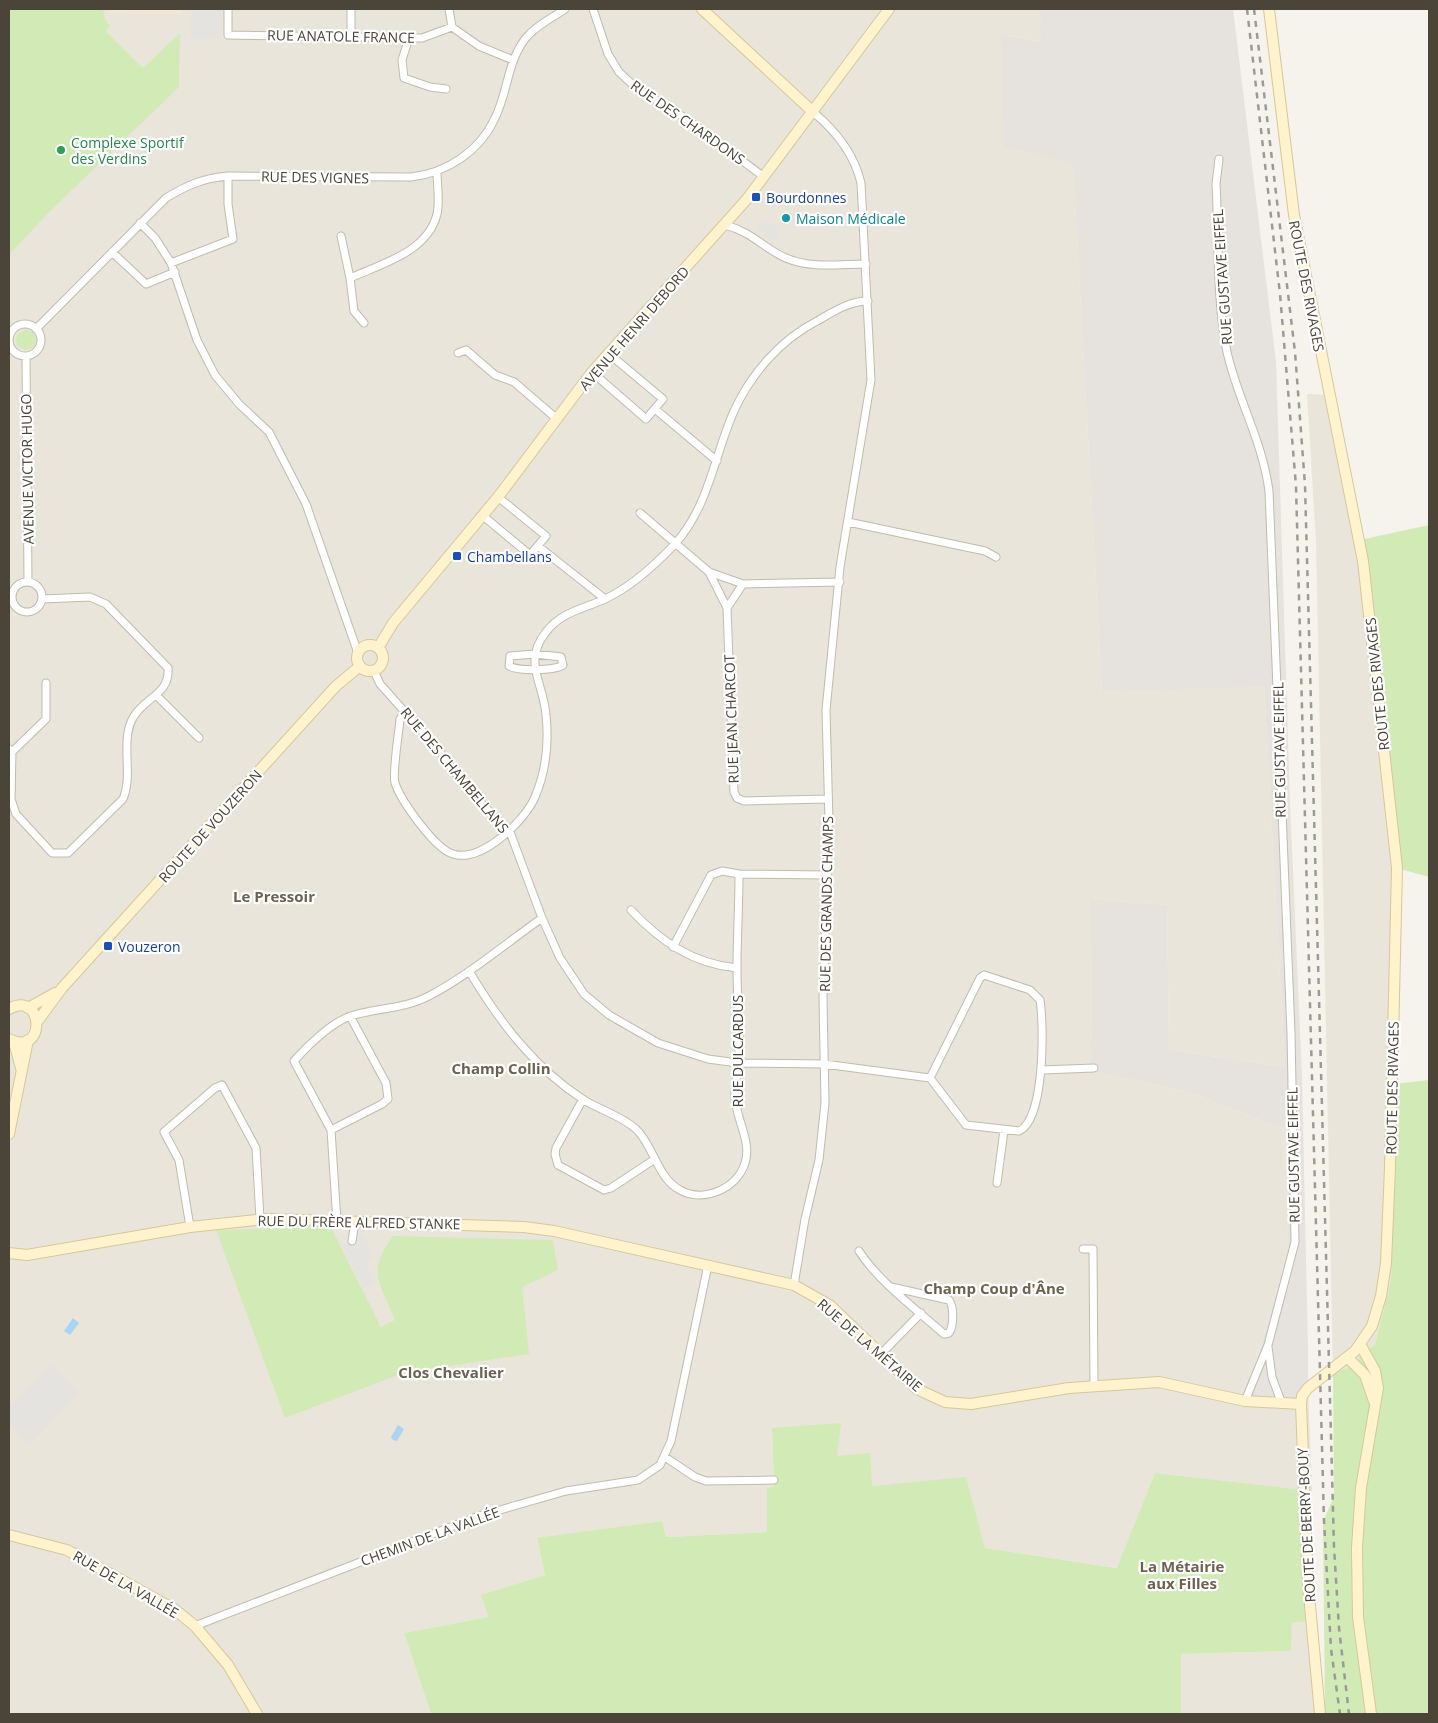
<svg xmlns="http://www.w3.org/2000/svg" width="1438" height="1723" viewBox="0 0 1438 1723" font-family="'Open Sans',sans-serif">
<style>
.residential{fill:#eae5da}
.industrial{fill:#e6e2dd}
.education{fill:#efe8d6}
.green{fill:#d2eab5}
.parking{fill:#e5e3e0}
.water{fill:#a9d4f2}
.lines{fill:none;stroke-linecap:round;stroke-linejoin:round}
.street-casing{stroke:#c2bbae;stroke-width:9}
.secondary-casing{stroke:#d6c79b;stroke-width:12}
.street{stroke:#fff;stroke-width:7}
.secondary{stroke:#fff3cd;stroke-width:10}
.rail{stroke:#9a9a9a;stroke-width:2.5;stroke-dasharray:6 6;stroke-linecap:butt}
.leisure-dot{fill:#2e9e5b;stroke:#fff;stroke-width:2}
.transit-dot{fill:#1a4fb4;stroke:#fff;stroke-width:2}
.culture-dot{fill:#0f9aa8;stroke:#fff;stroke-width:2}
.labels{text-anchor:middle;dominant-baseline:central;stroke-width:4.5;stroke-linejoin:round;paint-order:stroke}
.street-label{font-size:14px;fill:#4b4439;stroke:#fff}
.leisure-label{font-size:14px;fill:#27864d;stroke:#fff;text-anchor:start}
.transit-label{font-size:14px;fill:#164399;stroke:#fff;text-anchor:start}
.culture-label{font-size:14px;fill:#0d838f;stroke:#fff;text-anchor:start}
.neighbourhood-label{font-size:15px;font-weight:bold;fill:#6e6250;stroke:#fff}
</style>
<rect width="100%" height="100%" fill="#f6f3ec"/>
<path class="residential" d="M9,9H1040L1042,42L1001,34L1073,163L1102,692L1264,685L1285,1067L1169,1050L1167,905L1090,899L1091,1071L1186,1091L1287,1130L1288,1251L1245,1401L1308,1388L1312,1491L1155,1473L1118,1568L985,1548L966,1478L872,1486L837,1457L772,1428L774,1486L767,1488V1532L666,1537L662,1521L537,1539L545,1575L482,1595L490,1617L404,1633L431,1714H9Z
M1307,394L1329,395L1360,540L1397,868L1391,1280L1375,1344L1350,1367L1333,1373L1316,541Z
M1310,1621L1320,1714H1181V1654L1290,1651L1292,1623Z"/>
<path class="industrial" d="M1040,9H1233L1276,362L1290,802L1302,1077L1308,1348V1388L1301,1404L1245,1401L1288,1251L1287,1130L1186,1091L1091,1071L1090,899L1167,905L1169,1050L1285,1067L1264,686L1102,692L1073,164L1004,146L1001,34L1041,42Z"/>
<path class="education" d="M108,9H182V14L108,13Z"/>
<path class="green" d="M9,9H103L105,20L110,26L106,31L143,68L180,33L179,87L48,213L11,253L9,251Z
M16 340a10 10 0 1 1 20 0a10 10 0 1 1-20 0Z
M1429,525V877L1397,868L1360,540Z
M1429,1080V1714H1325L1323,1522L1334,1496L1333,1373L1350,1367L1375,1344L1391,1280L1394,1084Z
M331,1227L381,1327L395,1320C380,1282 366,1273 393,1236L553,1240L558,1270L522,1287L529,1354L403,1373L285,1418L216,1230Z
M841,1423L837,1456L870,1453L872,1486L966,1477L985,1548L1117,1568L1155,1473L1304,1490L1310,1621L1292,1623L1291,1651L1181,1654V1714H431L404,1633L489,1617L481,1595L545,1575L537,1538L662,1521L666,1537L767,1532V1488L774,1486L772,1428Z"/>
<path class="parking" d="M191,9H222L221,39H191Z
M760,220L780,226L778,240L770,239L764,236L765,232L758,231Z
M363,1234L374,1259L366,1263L376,1283L363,1288L342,1244Z
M51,1364L80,1393L29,1445L9,1425V1406Z"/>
<path class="water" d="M73,1318L79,1323L70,1335L64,1331Z
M398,1425L404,1429L397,1441L393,1440L391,1437Z"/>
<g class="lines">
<g class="street-casing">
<path id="street" d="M228,9V35L422,38L452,27
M449,9L452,27L479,46L513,60
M593,9L608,54L619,72L634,86L688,120L764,177
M351,36V9
M409,38L402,60L404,78L430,87L446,89
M1219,159L1216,184C1219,239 1216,299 1227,352C1238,401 1262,439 1269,491L1291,1033L1295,1242L1268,1345L1245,1401
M140,223L155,238L171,263L197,340L215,375L239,404L269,432L306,504L358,653
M725,225C753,232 764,249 786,258C812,269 839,264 866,264
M341,236L350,278
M112,252L146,284L175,272
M171,263L233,239L228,204V176
M364,323L354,311L350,278C381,264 428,252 437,214C440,201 437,185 437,171
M9 340a16 16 0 1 1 32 0a16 16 0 1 1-32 0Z
M36,329L166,198C187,185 204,178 228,176L411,177C447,173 480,151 495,118C508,92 507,63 525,39C535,26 552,18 565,9
M458,353L466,350L495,375L514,382L557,419
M26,356L28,582
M592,372L646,419L663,399L608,353
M655,409L717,461
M640,513L709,572L743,584
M482,515L530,555L546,536L498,497
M848,522L985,551L996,557
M538,546L605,599
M709,572L727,608
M12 597a15 15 0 1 1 30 0a15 15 0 1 1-30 0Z
M535,654L561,657L563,665C554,671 518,671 509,666L510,656Z
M374,671L380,684L438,749L467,789L510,832L542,918L560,958L584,994L609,1015L658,1043L708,1059L738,1063L824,1064L930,1078
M156,695L199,738
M406,711L400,719C399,732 392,774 395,783C401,801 435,849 453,854C481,863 525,821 535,797C546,771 549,743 546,715C544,684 522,662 546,632C561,612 583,609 605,599C631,587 654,566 674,545C709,507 714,456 734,411C751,374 780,340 817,321C833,312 849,301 868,301
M9,749L12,752L11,799L16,814L52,853H68L123,799C134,773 119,740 134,716C146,697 170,694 168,668L106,604L90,597L42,599
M12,752L46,719V683
M827,799L744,801L737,798L734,792L727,608L743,584L840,582
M631,910C660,941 693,964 737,968
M673,947L711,875L722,871L739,874
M469,971C499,1021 534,1068 584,1100C600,1110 622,1116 636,1129C654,1146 657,1178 680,1190C703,1203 737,1189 745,1163C752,1141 736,1120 735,1097C735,1082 738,1067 739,1052C740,1024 737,997 737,969C737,937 739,906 739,874L827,875
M984,975L1030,990L1040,1000C1044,1025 1045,1120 1019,1131L966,1125L930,1078L980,978Z
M1042,1070L1094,1068
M583,1099L556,1148L555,1154L558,1165L604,1190L611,1188L655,1159
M331,1130L382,1104L388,1099L386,1083L350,1016
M997,1183L1004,1130
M337,1222L331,1130L294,1061C307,1046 332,1022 351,1016C376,1008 404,1009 429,996C469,975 505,944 542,918
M190,1227L179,1160L164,1132L215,1088L222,1085L256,1148L260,1219
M352,1241L355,1222
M1083,1249H1093L1094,1385
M859,1251C878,1281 917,1310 944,1334L949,1333C954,1325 954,1307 949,1300L891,1287
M794,1285L805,1219L819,1160L825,1103L823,998L829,821L826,710L840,567L871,380L861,183C854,153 836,131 813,112
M1268,1347L1272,1377L1282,1404
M881,1354L921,1313
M665,1457L695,1477L706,1481L774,1480
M195,1626L479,1516L566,1491L638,1480L660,1465L671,1441L708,1265"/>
</g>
<g class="secondary-casing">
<path id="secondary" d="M702,9L813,112
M1269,9L1294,215L1363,561L1397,868L1390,1168L1386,1263L1381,1296L1372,1326L1355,1351L1308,1388L1302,1396L1301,1404L1308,1584L1320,1714
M357 658a13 13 0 1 1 26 0a13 13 0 1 1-26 0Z
M378,648L393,623L498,497L592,372L747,199L889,9
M28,1008L55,993
M9,1009C44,989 47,1058 9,1039
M37,1022L62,988L336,686L360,666
M14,1042L21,1068
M9,1134L28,1040
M9,1253L27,1255L190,1227L266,1219L524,1227L554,1231L794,1285L831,1306L917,1389L945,1402L971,1404L1069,1388L1159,1382L1245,1401L1301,1404
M1360,1344L1375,1371L1378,1388L1361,1488L1357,1548L1358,1617L1371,1714
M1348,1358L1365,1375L1374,1401
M9,1535L67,1550L174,1609L195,1626L228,1665L257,1714"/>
</g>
<use href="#street" class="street"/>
<use href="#secondary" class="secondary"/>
<path class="rail" d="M1247,9L1280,294L1296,486L1324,1521L1331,1649L1340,1714
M1254,9L1295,352L1305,485L1334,1547L1339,1628L1349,1714"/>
</g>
<circle class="leisure-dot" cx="61" cy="150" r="5"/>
<g class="transit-dot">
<rect x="751" y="192" width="10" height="10" rx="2.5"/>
<rect x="452" y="551" width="10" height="10" rx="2.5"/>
<rect x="103" y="941" width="10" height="10" rx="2.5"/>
</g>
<circle class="culture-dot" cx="786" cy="218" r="5"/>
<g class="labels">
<g class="street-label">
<text transform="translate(341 36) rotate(1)">RUE ANATOLE FRANCE</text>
<text transform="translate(688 122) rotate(35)">RUE DES CHARDONS</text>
<text transform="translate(315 177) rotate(1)">RUE DES VIGNES</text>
<text transform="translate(1222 277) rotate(-94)">RUE GUSTAVE EIFFEL</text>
<text transform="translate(1307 286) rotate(79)">ROUTE DES RIVAGES</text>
<text transform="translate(634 328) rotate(-49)">AVENUE HENRI DEBORD</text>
<text transform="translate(27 469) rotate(-91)">AVENUE VICTOR HUGO</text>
<text transform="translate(1377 684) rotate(-96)">ROUTE DES RIVAGES</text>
<text transform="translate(731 719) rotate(-92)">RUE JEAN CHARCOT</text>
<text transform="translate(1279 750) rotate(-91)">RUE GUSTAVE EIFFEL</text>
<text transform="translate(455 770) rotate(50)">RUE DES CHAMBELLANS</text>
<text transform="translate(210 826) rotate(-48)">ROUTE DE VOUZERON</text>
<text transform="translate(826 904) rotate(-89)">RUE DES GRANDS CHAMPS</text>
<text transform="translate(737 1051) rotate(-90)">RUE DULCARDUS</text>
<text transform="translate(1392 1088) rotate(-89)">ROUTE DES RIVAGES</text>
<text transform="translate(1293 1155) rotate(-91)">RUE GUSTAVE EIFFEL</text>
<text transform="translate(359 1222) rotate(1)">RUE DU FRÈRE ALFRED STANKE</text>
<text transform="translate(870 1345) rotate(41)">RUE DE LA MÉTAIRIE</text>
<text transform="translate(1306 1525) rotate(-93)">ROUTE DE BERRY-BOUY</text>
<text transform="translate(430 1536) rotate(-20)">CHEMIN DE LA VALLÉE</text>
<text transform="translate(126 1584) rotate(30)">RUE DE LA VALLÉE</text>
</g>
<g class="leisure-label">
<text x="71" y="142">Complexe Sportif<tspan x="71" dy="16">des Verdins</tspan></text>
</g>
<g class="transit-label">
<text x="766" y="197">Bourdonnes</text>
<text x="467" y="556">Chambellans</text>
<text x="118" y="946">Vouzeron</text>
</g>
<g class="culture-label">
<text x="796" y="218">Maison Médicale</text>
</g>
<g class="neighbourhood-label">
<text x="274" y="896">Le Pressoir</text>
<text x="501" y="1068">Champ Collin</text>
<text x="994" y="1288">Champ Coup d'Âne</text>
<text x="451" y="1372">Clos Chevalier</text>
<text x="1182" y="1566">La Métairie<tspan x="1182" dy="17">aux Filles</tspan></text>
</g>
</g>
<rect width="1438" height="1723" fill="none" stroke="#4b4439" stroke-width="20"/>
</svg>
